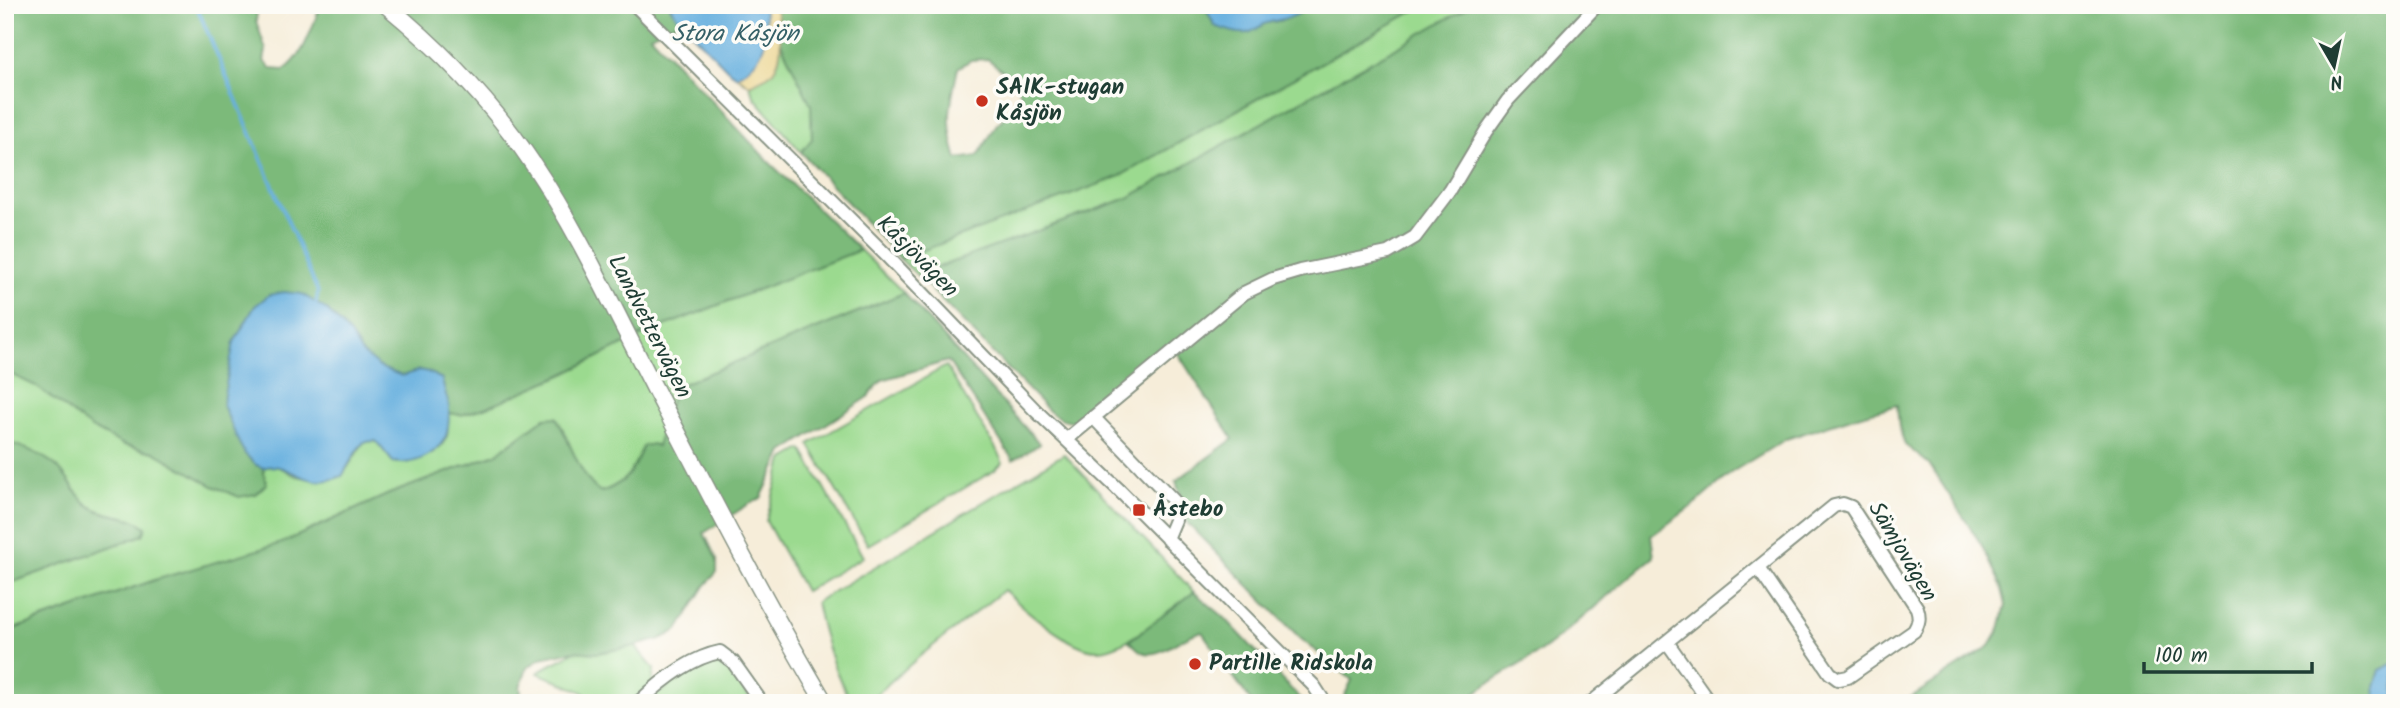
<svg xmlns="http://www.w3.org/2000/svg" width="2400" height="708" viewBox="0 0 2400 708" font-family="Kalam,sans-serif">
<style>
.green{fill:#9bda8f;stroke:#5d8c62;stroke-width:2}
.forest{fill:#7cba7a;stroke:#4e7c57;stroke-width:2;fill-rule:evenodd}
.sand{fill:#eeda9e;stroke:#868c69;stroke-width:2}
.water{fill:#67b0df;stroke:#43768a;stroke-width:2}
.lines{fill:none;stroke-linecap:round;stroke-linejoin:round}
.stream{stroke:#67b0df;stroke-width:3.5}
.minor-casing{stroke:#8a9586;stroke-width:16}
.tertiary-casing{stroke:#8a9586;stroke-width:19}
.minor{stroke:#fff;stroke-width:12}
.tertiary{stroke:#fff;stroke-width:16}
.poi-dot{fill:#c8321e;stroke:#fdfcf7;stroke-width:2.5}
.labels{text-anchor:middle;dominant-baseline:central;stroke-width:7;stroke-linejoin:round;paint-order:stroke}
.poi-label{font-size:23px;font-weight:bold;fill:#1f3d34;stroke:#fdfcf7;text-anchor:start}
.street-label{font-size:23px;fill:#1f3d34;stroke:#fdfcf7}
.water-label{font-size:24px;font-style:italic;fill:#356067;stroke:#fdfcf7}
</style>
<rect width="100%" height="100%" fill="#fdfcf7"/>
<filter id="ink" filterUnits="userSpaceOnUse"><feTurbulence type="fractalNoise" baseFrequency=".0143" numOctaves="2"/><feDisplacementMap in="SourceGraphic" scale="14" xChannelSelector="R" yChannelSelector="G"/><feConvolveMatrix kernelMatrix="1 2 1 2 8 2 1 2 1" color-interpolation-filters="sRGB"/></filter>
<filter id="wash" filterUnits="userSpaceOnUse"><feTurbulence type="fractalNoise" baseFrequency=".00686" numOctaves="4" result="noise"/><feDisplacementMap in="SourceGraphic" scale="28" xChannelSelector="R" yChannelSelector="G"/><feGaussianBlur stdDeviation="1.57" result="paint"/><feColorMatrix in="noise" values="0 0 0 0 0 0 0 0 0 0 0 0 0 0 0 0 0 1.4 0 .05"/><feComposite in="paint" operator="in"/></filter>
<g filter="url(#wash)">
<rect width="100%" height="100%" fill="#f6edd9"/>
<path class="green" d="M1424,5H1472L1128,198L917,275L900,259L1118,177Z
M780,41L811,105L812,140L801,152L755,98L749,85C776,71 776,71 780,41Z
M860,250L904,293L675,387L657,447L643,446C632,472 628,482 601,492C583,486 568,436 557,418H545L496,454L389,494L282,543L158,579L5,632V585L143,535L146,528C131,514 112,517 95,509C77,501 69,476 55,465C40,453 22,447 5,441V374L13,375L36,386L124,445L154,452L213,486L256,494L266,484L263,468C283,461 285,475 301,477C313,479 329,476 342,476L364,442L376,441L393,462C410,465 441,454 447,436C449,428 447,420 449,413L461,415L487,407L564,374L649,332Z
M946,366L1001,457L1002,463L995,470L868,545L809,444Z
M802,449L863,557L805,591L766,521L783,460Z
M1064,454L1194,592C1171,609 1126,650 1098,650C1072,651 1023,608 1004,590L920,656L866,703H852C833,672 823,637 816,602Z
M635,646L654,669L652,685L632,703H593L583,692L538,673C549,663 563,661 574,651L597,653Z
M716,663L732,671L753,703H658L655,696C673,682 693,667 716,663Z"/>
<path class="forest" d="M5,5H258L256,21L266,50L264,61L272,69L284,70C304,56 310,32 319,10L313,5H669L680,21L650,35L768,161L860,250L649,332L564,374L487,407L461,415L449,413L442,379L428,372L420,370L402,376L379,367L361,352L350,334L327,310L255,306L234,342L223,405L245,454L256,465L263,468L266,484L256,494L239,497L213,486L154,452L124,445L91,428L36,386L13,375L5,374Z
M775,5H1204L1215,26L1248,33L1266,23L1284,20L1302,12L1306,5H1424L1118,177L900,259L801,152L812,139L811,105L780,41ZM988,59C1002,71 1021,82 1022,101L997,124L978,156L957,159C945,122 950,105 958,68L971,60Z
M1472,5H2395V663L2380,670L2375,687L2377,703H1902L1990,646L2000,629L2006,605L2001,585L1981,544L1929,464L1905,445L1899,427L1897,405L1854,417L1786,439L1732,472L1695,504L1651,536L1654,557C1619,584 1588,615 1553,642C1525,665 1490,678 1463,703H1341L1352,680L1300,638L1188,524L1176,481L1233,439L1175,349L1083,419C1069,423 1063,420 1051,413L917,275L1128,198Z
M904,293L1040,444L1013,460L948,361L882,380L867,398L783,452L761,498L749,504L704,533L717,560V572L705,586L678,630L661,639L635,646L597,653L574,651L541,658L527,668L520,687L523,703H5V632L158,579L282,543L389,494L496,454L545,418L556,417C568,436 583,486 602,492C628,482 632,472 643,446L653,444L657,446L675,387Z
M5,441C22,447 40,453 55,465C69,476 77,501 95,509C112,518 131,514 146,527L143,535L5,585Z
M1194,592L1224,617L1304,703H1252L1202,632C1183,633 1162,660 1142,652C1138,650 1133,644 1129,641Z"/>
<path class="sand" d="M764,5H775C780,25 787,61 769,75C763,79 755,82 749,85L737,76L756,61L766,27Z"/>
<path class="water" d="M669,5H764C767,39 769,57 737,76L728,70L680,21Z
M1204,5H1306C1298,20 1282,18 1267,23C1260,25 1254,32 1247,33C1237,35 1224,29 1215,26Z
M284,292L302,294L327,310L350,334L361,352L379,367L402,376L420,370L428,372L442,379C443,390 450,401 449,411C449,418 448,432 445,438C435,456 412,466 393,462L376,441L364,442L357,450L342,476C302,493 289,458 263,468L256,465L245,454L238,441L223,405L224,395L234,342L255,306L269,295Z
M2395,663V703H2377L2375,687L2380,670Z"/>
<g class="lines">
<path class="stream" d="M196,5L318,292L316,303"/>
</g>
</g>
<g filter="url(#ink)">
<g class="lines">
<g class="minor-casing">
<path id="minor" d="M635,5L886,255L1036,411L1117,488L1314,686L1325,703
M1093,417L1174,501L1175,520L1167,539
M1067,439L1244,293L1273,279L1300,271L1388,253L1415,237L1450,191L1486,131L1508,100L1597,5
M1667,642L1710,703
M638,703C660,682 689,658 720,652L733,662L762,703
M1591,703L1834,506L1843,504L1851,507L1917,608C1920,617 1919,623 1914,631L1848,677L1838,679L1830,673L1758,568"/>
</g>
<g class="tertiary-casing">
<path id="tertiary" d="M386,5C442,51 493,104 533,164C580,234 615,312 654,387C709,493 764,600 825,703"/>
</g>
<use href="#minor" class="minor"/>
<use href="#tertiary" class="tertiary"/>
</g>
</g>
<g class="poi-dot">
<circle cx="982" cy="101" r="7"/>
<rect x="1132" y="503" width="14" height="14" rx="3.5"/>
<circle cx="1195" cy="664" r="7"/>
</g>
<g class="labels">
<g class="poi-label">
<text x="996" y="88">SAIK-stugan<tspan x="996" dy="26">Kåsjön</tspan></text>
<text x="1153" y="510">Åstebo</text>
<text x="1209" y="664">Partille Ridskola</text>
</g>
<g class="street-label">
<text transform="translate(917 257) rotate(45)">Kåsjövägen</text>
<text transform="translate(649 327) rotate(63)">Landvettervägen</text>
<text transform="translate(1902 552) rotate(59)">Sämjovägen</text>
</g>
<g class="water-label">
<text x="735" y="34">Stora Kåsjön</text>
</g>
</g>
<rect width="2400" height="708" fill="none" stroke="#fdfcf7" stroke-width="28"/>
<g transform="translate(2334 66) rotate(171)" stroke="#fdfcf7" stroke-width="5" paint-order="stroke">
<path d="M0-5L12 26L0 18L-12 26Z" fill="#1f3d34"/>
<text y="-10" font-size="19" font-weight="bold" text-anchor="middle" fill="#1f3d34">N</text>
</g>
<path d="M2144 662v10h168v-10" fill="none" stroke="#1f3d34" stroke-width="3.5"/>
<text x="2155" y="662" font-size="21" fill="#1f3d34" stroke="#fdfcf7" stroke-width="5" paint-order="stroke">100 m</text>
</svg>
